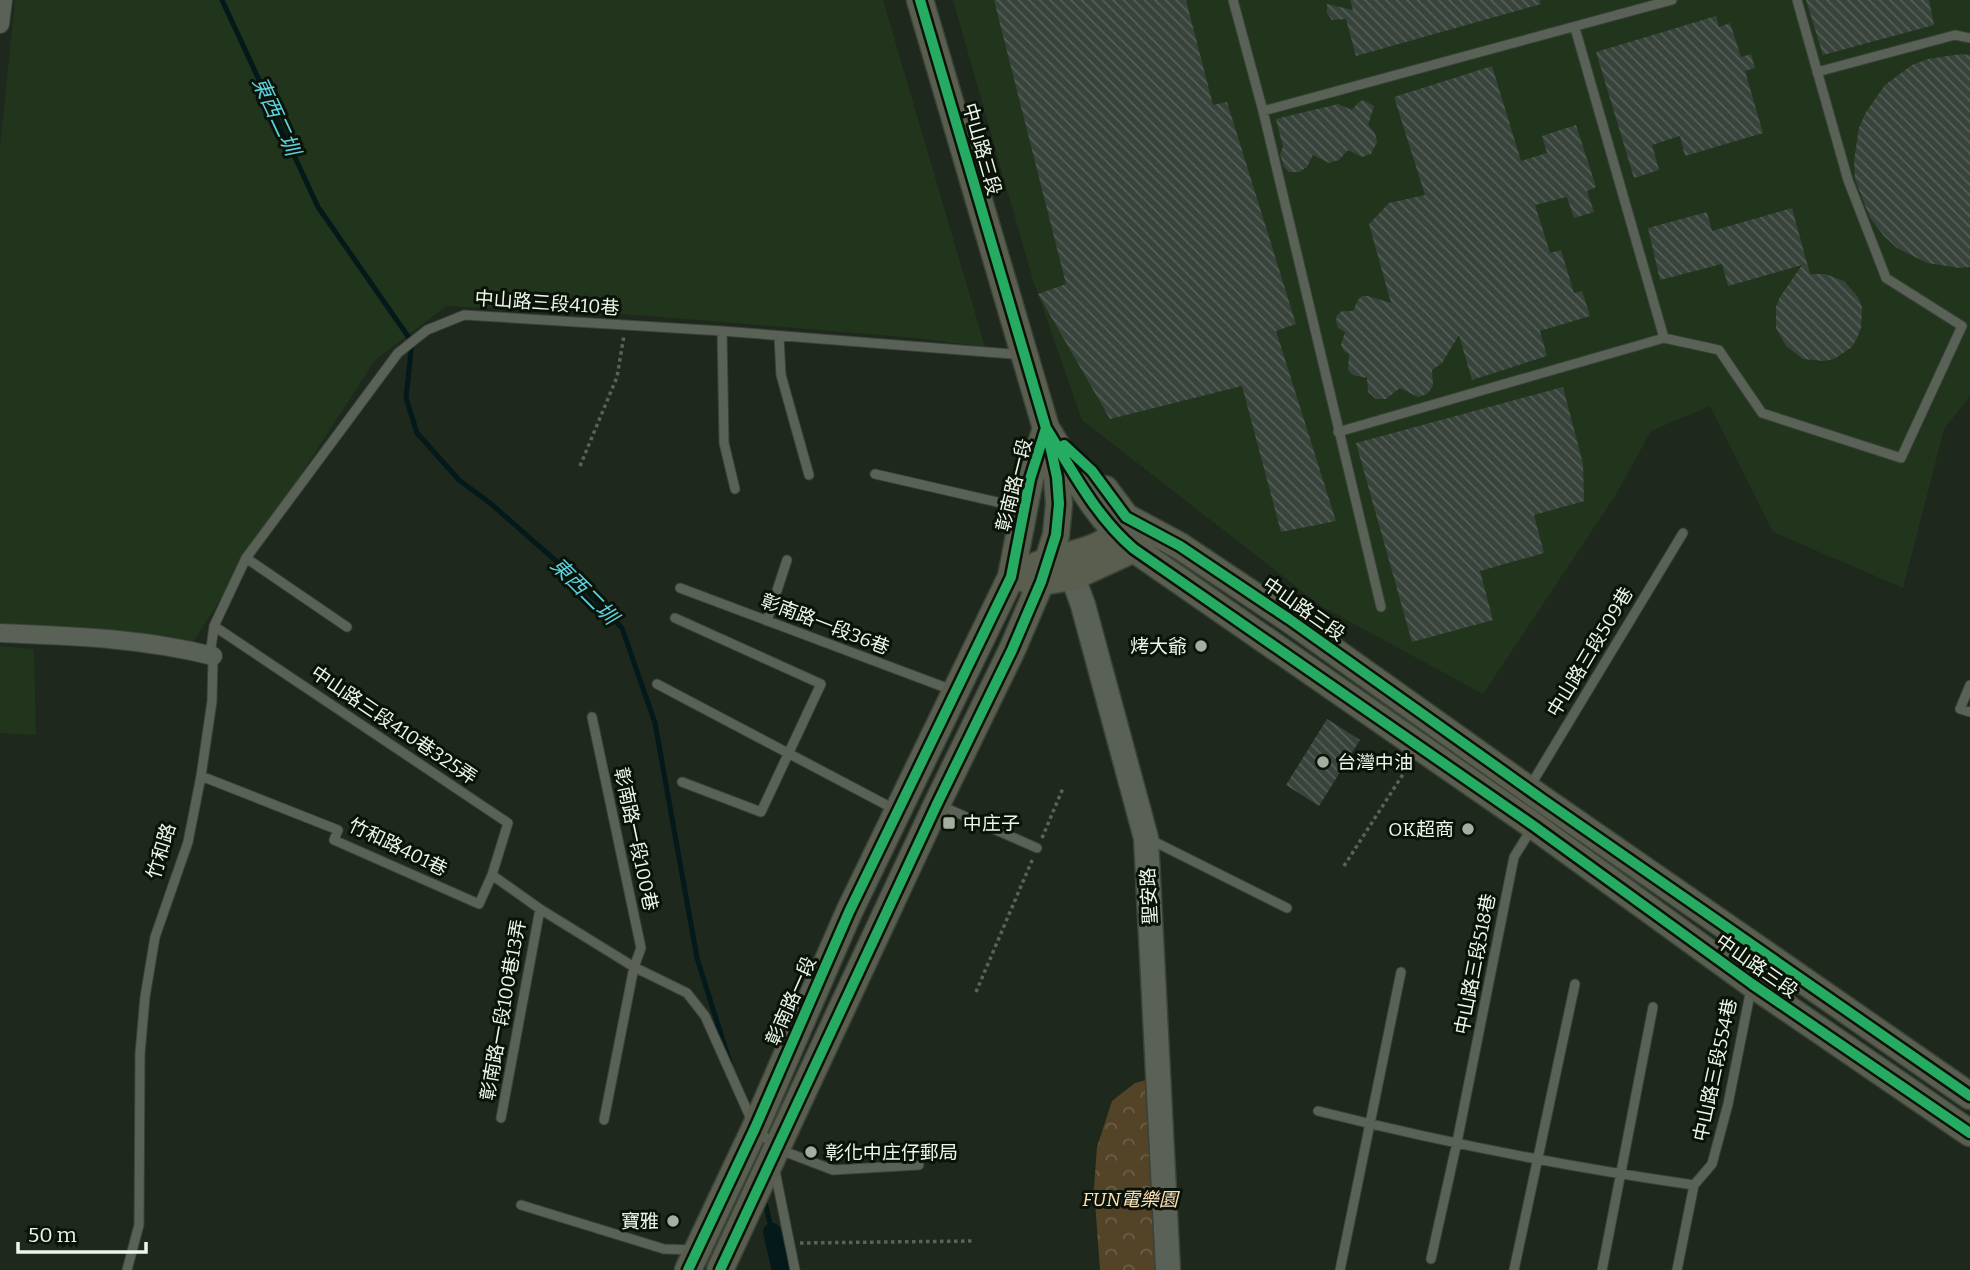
<svg xmlns="http://www.w3.org/2000/svg" width="1970" height="1270" viewBox="0 0 1970 1270" font-family="Bitter,'Noto Sans TC',serif">
<style>
.built{fill:#21351d}
.park{fill:url(#park-crowns)}
.lines{fill:none;stroke-linecap:round;stroke-linejoin:round}
.stream{stroke:#04191a;stroke-width:5}
.canal{stroke:#04191a;stroke-width:18}
.building{fill:url(#building-back-hatch)}
.lane-casing{stroke:#3a4239;stroke-width:11}
.street-casing{stroke:#3a4239;stroke-width:20}
.secondary-casing{stroke:#3a4239;stroke-width:27}
.primary-casing{stroke:#3a4239;stroke-width:29}
.path{stroke:#5b6359;stroke-width:3.5;stroke-dasharray:3.5 3.5;stroke-linecap:butt}
.lane{stroke:#5a6258;stroke-width:9}
.street{stroke:#5a6258;stroke-width:18}
.secondary{stroke:#5a6258;stroke-width:24}
.primary{stroke:#595e4f;stroke-width:26}
.cycleway-casing{stroke:#0b1309;stroke-width:15}
.cycleway{stroke:#26ab63;stroke-width:10}
.poi-dot{fill:#a4afa2;stroke:#0b1309;stroke-width:2.5}
.labels{text-anchor:middle;dominant-baseline:central;stroke-width:6;stroke-linejoin:round;paint-order:stroke}
.street-label{font-size:19px;fill:#ecf7ea;stroke:#0b1309}
.poi-label{font-size:19px;fill:#ecf7ea;stroke:#0b1309;text-anchor:end}
.park-label{font-size:19px;font-style:italic;fill:#fde0b5;stroke:#0b1309}
.water-label{font-size:21px;font-style:italic;fill:#5cd3e0;stroke:#0b1309}
</style>
<defs>
<pattern id="park-crowns" width="20" height="18" patternUnits="userSpaceOnUse" patternTransform="scale(1.75)"><rect width="20" height="18" fill="#534327"/><path d="M2 6a3 3 0 1 1 6 0M12 15a3 3 0 1 1 6 0" fill="none" stroke="#6c5f46"/></pattern>
<pattern id="building-back-hatch" width="6" height="6" patternUnits="userSpaceOnUse" patternTransform="scale(1.75)"><rect width="6" height="6" fill="#38433b"/><path d="M-1 5l2 2M0 0l6 6M5-1l2 2" fill="none" stroke="#555f58"/></pattern>
</defs>
<rect width="100%" height="100%" fill="#1e281d"/>
<path class="built" d="M15,0H883L985,347L916,338L624,314L446,306L375,360L191,645L0,633V147Z
M953,0H1970V396L1944,429L1903,588L1773,532L1710,406L1651,431L1615,496L1483,694L1321,606L1082,420L1032,277Z
M0,646L34,649L36,735L0,733Z"/>
<path class="park" d="M1157,1077L1168,1270H1100L1094,1188L1097,1147L1112,1101L1135,1083Z"/>
<g class="lines">
<path class="stream" d="M222,0L318,207L412,342L406,398L417,433L459,480L490,503L571,574L622,628L655,723L697,958L730,1063
M764,1198L772,1232"/>
<path class="canal" d="M772,1232L781,1270"/>
</g>
<path class="building" d="M994,0H1186L1213,105L1227,102L1296,324L1276,331L1336,521L1281,532L1242,386L1110,419L1038,294L1066,284Z
M1350,0H1540L1541,4L1356,56L1346,19L1332,20L1327,13V4L1353,10Z
M1806,0H1929L1934,25L1823,55Z
M1716,16L1719,27L1730,23L1741,57L1751,54L1755,68L1745,71L1763,133L1685,156L1680,136L1652,145L1659,170L1634,178L1596,52Z
M1961,54L1970,55V267L1960,268L1927,263L1897,248L1884,236L1870,218L1855,179L1854,161L1859,128L1866,112L1885,85L1912,65L1928,59Z
M1492,66L1521,161L1547,153L1542,136L1576,125L1596,187L1587,191L1594,212L1574,218L1567,197L1535,205L1550,253L1561,250L1574,293L1582,291L1590,316L1540,331L1547,356L1472,380L1459,335L1442,363L1432,370L1433,386L1427,394L1418,397L1400,388L1386,399H1376L1368,392L1367,378L1353,375L1348,370L1349,354L1344,351L1341,345L1345,332L1338,328L1336,321L1337,315L1342,311H1353L1358,300L1362,296H1368L1391,303L1369,224L1389,203L1425,195L1394,97Z
M1363,100L1374,106L1368,125L1375,133L1377,142L1371,154L1362,157L1348,150L1339,160L1329,163L1313,155L1307,167L1299,172H1289L1284,167L1280,154L1283,147L1276,119L1338,104L1352,110L1358,103Z
M1792,208L1810,274H1825L1844,281L1858,297L1862,307L1861,328L1857,338L1852,347L1834,359L1824,361L1803,359L1786,346L1776,328V307L1780,297L1802,265L1728,286L1722,264L1660,280L1648,228L1707,212L1712,231Z
M1563,387L1583,464L1584,501L1534,515L1544,553L1480,571L1493,620L1412,642L1356,443Z
M1327,719L1360,740L1319,806L1286,785Z"/>
<g class="lines">
<g class="lane-casing">
<path id="lane" d="M1233,0L1263,111L1381,607
M1817,72L1955,35L1970,38
M1263,111L1672,0
M722,331L724,443L735,489
M779,337L781,375L809,475
M1664,338L1719,350L1762,413L1901,458L1962,326L1886,278L1848,180L1797,0
M1338,432L1664,338L1575,28
M875,474L1023,508
M246,558L347,627
M680,588L952,690
M675,618L821,684L761,812L682,782
M767,621L787,560
M657,684L894,809
M1970,685L1960,709L1970,712
M592,717L641,948L634,967L604,1120
M201,776L338,830L334,840L479,904L492,875L508,823L214,626
M1529,788L1683,533
M939,805L1037,848
M1151,840L1287,908
M492,875L540,909L634,967L687,993L705,1016L755,1128L778,1149L833,1170L919,1165
M1318,1111C1441,1142 1568,1167 1694,1185
M501,1118L540,909
M775,1171L795,1270
M521,1205L664,1249L695,1250
M1431,1259L1457,1142L1514,857L1532,828
M127,1270L139,1225L140,1054L145,997L155,937L188,842L201,776L212,701L213,656L211,648L214,626L246,558L398,353L427,330L464,315L722,331L1023,355
M1340,1270L1401,972
M1514,1270L1575,984
M1602,1270L1653,1007
M1677,1270L1694,1185L1712,1164L1728,1104L1752,984L1767,958"/>
</g>
<g class="street-casing">
<path id="street" d="M0,24L3,0
M0,633C72,636 143,638 213,656"/>
</g>
<g class="secondary-casing">
<path id="secondary" d="M1066,558L1083,605L1146,838L1168,1270"/>
</g>
<g class="primary-casing">
<path id="primary" d="M920,0L1046,428C1072,470 1096,517 1134,549L1534,826L1752,984L1970,1133
M1105,489L1126,517L1180,546L1289,619L1542,799L1970,1096
M1035,566C1058,555 1098,553 1116,533C1119,530 1122,523 1124,519
M1027,580L1041,582L1073,577L1134,549L1143,536
M688,1270L755,1128L849,912L1011,577L1030,479L1046,428
M720,1270L937,804L1012,650L1041,582L1056,535L1059,504L1057,477L1050,446"/>
</g>
<path class="path" d="M580,466L617,377L624,335
M1042,838L1063,788
M1344,866L1409,765
M976,992L1033,858
M800,1243L973,1241"/>
<use href="#lane" class="lane"/>
<use href="#street" class="street"/>
<use href="#secondary" class="secondary"/>
<use href="#primary" class="primary"/>
<g class="cycleway-casing">
<path id="cycleway" d="M920,0L1046,428C1072,470 1096,517 1134,549L1534,826L1752,984L1970,1133
M1064,445L1092,471L1126,517L1180,546L1289,619L1542,799L1970,1096
M688,1270L755,1128L849,912L1011,577L1030,479L1046,428
M720,1270L937,804L1012,650L1041,582L1056,535L1059,504L1057,477L1049,441"/>
</g>
<use href="#cycleway" class="cycleway"/>
</g>
<g class="poi-dot">
<circle cx="1201" cy="646" r="7"/>
<circle cx="1323" cy="762" r="7"/>
<rect x="942" y="816" width="14" height="14" rx="3.5"/>
<circle cx="1468" cy="829" r="7"/>
<circle cx="811" cy="1152" r="7"/>
<circle cx="673" cy="1221" r="7"/>
</g>
<g class="labels">
<g class="street-label">
<text transform="translate(982 149) rotate(74)">中山路三段</text>
<text transform="translate(547 303) rotate(4)">中山路三段410巷</text>
<text transform="translate(1014 485) rotate(-76)">彰南路一段</text>
<text transform="translate(1304 609) rotate(35)">中山路三段</text>
<text transform="translate(825 624) rotate(21)">彰南路一段36巷</text>
<text transform="translate(1590 652) rotate(-59)">中山路三段509巷</text>
<text transform="translate(394 725) rotate(34)">中山路三段410巷325弄</text>
<text transform="translate(636 839) rotate(78)">彰南路一段100巷</text>
<text transform="translate(398 847) rotate(26)">竹和路401巷</text>
<text transform="translate(161 851) rotate(-73)">竹和路</text>
<text transform="translate(1149 896) rotate(-93)">聖安路</text>
<text transform="translate(1475 964) rotate(-79)">中山路三段518巷</text>
<text transform="translate(1757 966) rotate(35)">中山路三段</text>
<text transform="translate(791 1001) rotate(-66)">彰南路一段</text>
<text transform="translate(503 1010) rotate(-80)">彰南路一段100巷13弄</text>
<text transform="translate(1715 1070) rotate(-78)">中山路三段554巷</text>
</g>
<g class="poi-label">
<text x="1187" y="646">烤大爺</text>
<text x="1337" y="762" text-anchor="start">台灣中油</text>
<text x="963" y="823" text-anchor="start">中庄子</text>
<text x="1454" y="829">OK超商</text>
<text x="825" y="1152" text-anchor="start">彰化中庄仔郵局</text>
<text x="659" y="1221">寶雅</text>
</g>
<g class="park-label">
<text x="1130" y="1199">FUN電樂園</text>
</g>
<g class="water-label">
<text transform="translate(276 116) rotate(65)">東西二圳</text>
<text transform="translate(584 591) rotate(45)">東西二圳</text>
</g>
</g>
<path d="M18 1242v10h128v-10" fill="none" stroke="#ecf7ea" stroke-width="3.5"/>
<text x="28" y="1242" font-size="21" fill="#ecf7ea" stroke="#0b1309" stroke-width="5" paint-order="stroke">50 m</text>
</svg>
